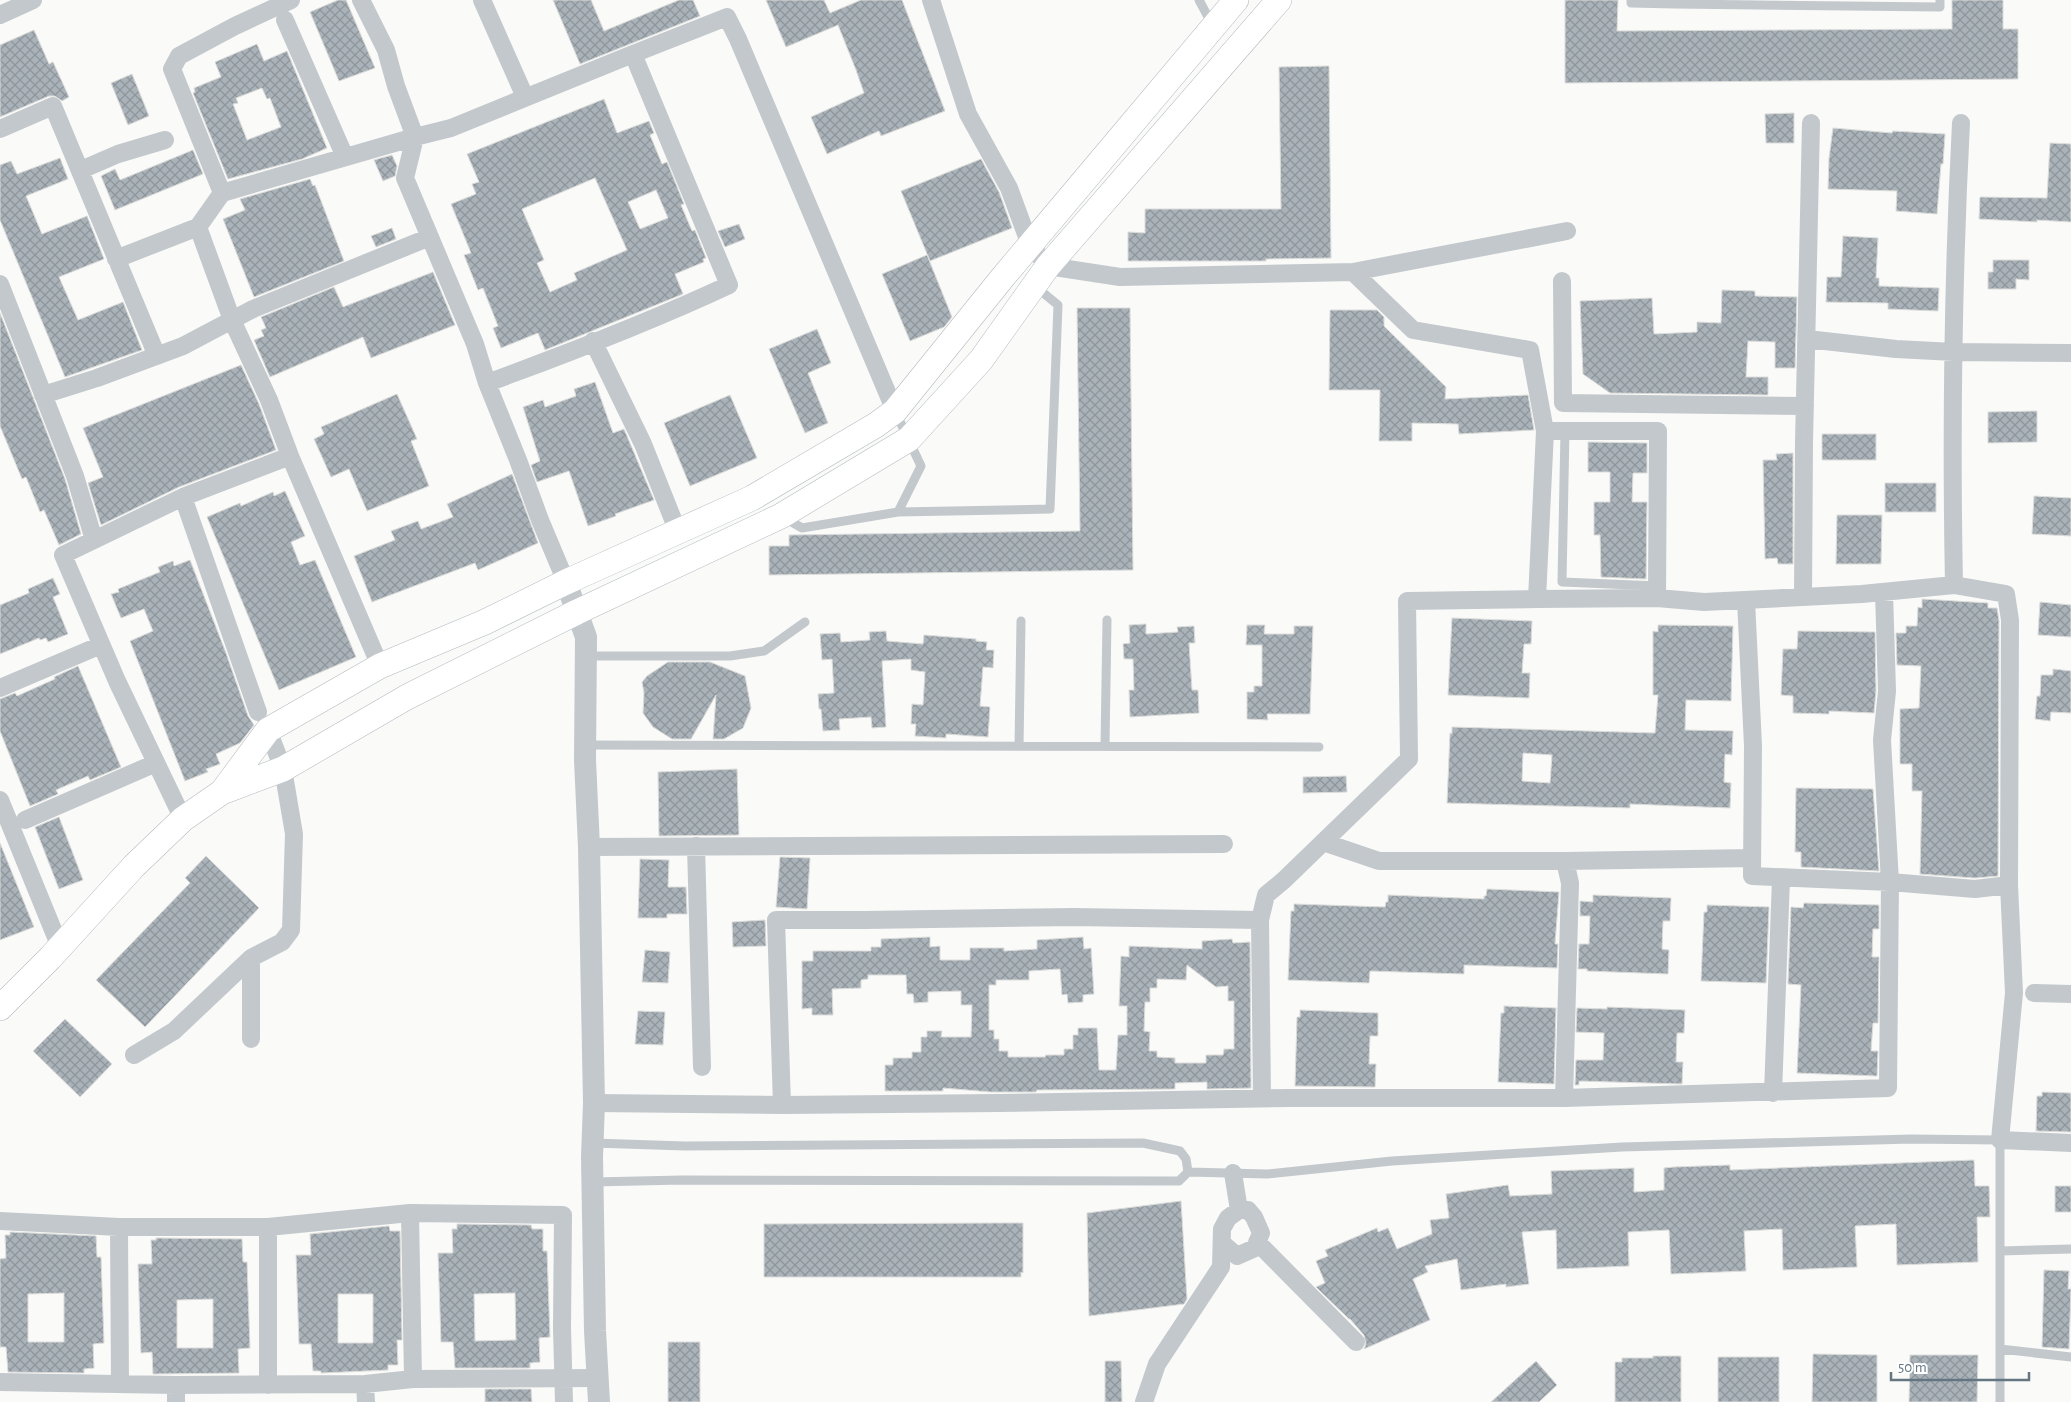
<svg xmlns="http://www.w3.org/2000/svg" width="2071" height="1402" viewBox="0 0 2071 1402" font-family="'Alegreya Sans',sans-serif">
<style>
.building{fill:url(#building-cross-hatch);stroke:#dcdcda;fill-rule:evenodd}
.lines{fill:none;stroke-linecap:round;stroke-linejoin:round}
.secondary-casing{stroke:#b3babf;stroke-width:26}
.service{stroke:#c3c8cc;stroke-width:9}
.minor{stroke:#c3c8cc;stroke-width:18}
.tertiary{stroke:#c3c8cc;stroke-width:22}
.secondary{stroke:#fff;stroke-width:25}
</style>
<defs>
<pattern id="building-cross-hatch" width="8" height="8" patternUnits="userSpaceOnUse" patternTransform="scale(1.25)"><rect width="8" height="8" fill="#aab3b9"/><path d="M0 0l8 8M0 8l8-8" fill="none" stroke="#8e969c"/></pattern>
</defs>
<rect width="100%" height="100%" fill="#fafaf8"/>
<path class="building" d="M338,0H346L375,68L339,81L310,12Z
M553,0H591L604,31L679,0H693L700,16L580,64Z
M766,0H824L830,13L861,0H902L945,111L881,136L879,131L827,154L811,117L864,93L856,70L838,25L786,47Z
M1565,0H1618L1617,31L1952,29V0H2003V29H2018V79L1565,83Z
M34,30L49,64L53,62L69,97L62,101L55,96H49L0,117V45Z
M257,44L264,61L287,51L327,148L302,159L228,179L193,93L195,92L194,88L221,77L215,62ZM262,88L267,99L270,98L281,127L247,140L233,104L238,103L236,98Z
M1329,66L1331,258L1266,259V261H1128V232L1145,233V209H1281L1279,67Z
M132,74L149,116L128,125L111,83Z
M604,99L617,133L649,121L654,133L650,135L662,164L667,162L684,204L681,205L692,231L695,230L706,258L703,259L704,262L675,274L683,294L545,350L538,333L501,348L493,328L498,326L483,288L478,290L464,255L471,253L451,204L476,194L472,184L479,182L467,154ZM595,178L627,250L574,273L577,280L550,292L537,263L544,260L522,209ZM656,190L668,218L640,229L628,202Z
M1794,113V143H1766L1765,114Z
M1833,128L1892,133L1893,131L1945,134L1943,164H1941L1937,214L1896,211L1897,191L1828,189L1829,158Z
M2050,143L2071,144V222L2037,220V222L1979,219L1980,197L2047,198Z
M193,150L203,174L115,210L101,176L115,169L120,180Z
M392,155L397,166L395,176L383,181L374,160Z
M60,158L68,179L26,196L42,234L87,216L104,259L59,277L78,320L123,302L142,350L65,377L0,220V165L11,161L17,174Z
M981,159L999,192L1012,228L930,261L901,191Z
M310,179L313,186L315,185L344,261L254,297L223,219L245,210L240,199Z
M739,224L745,239L725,247L718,231Z
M392,228L396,239L376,247L371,236Z
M1843,236L1878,238L1876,278H1879V286L1939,288L1938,311L1888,309V303L1826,302L1827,277H1841Z
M927,255L952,317L944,327L910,341L882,274Z
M1993,260H2029V280L2016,279V289H1988V272H1993Z
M433,272L455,325L371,358L363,337L270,377L254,340L264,336L261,330L266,328L261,317L334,287L343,307Z
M1722,290L1755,291V296L1797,297L1795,368H1775V342L1748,341L1746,377H1768V395L1610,393L1583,374L1580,301L1652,298L1654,334L1697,332V322L1721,323Z
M1077,308H1130L1133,570L769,575V546H789V535L1080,531Z
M1330,310H1377L1384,317V326L1446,387L1445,399L1528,395L1534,430L1459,434L1458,424L1412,423V441H1379L1380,390H1329Z
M0,313L65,479L81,534L59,545L44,510L40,512L26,477L22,479L0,426Z
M817,329L831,363L808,373L828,423L805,433L769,349Z
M241,365L259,404L276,450L179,487L101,525L88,483L103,477L83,428Z
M595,382L613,433L624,429L654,500L615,514L616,516L588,526L569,471L537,482L531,465L540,461L523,407L543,400L545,407L576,396L574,389Z
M397,394L417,439L411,441L429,486L367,511L349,469L331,477L314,439L324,434L321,427Z
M730,395L757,458L690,486L664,423Z
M2037,411V442L1988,443V412Z
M1822,434H1876V460H1822Z
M1588,442L1647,443V473H1633L1632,502H1647L1646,579L1601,577L1600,535H1594V502H1610V472H1588Z
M1793,453V564H1778L1777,558L1765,559L1763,460H1777L1776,454Z
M512,474L538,543L478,570L475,563L372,602L354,556L395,540L391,531L418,521L421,529L453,517L447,504Z
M1885,483H1936V512H1885Z
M285,491L305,536L291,542L300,565L315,560L356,657L279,690L207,517L240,503L241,506L273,492L274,496Z
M2034,496L2071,498V536L2032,534Z
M1837,515H1882L1881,564H1836Z
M190,560L226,653L248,716L254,725L240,743L216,754L220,764L206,769L208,772L185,781L130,641L153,631L144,609L121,618L111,594L119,592L118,589L160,572L158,567L173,561L174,566Z
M53,578L60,594L53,597L68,634L48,642L46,638L40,640L39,638L0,654V605L29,593L28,589Z
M1922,599L1988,603V608H1997L1999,621L1998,876L1975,878L1920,874L1922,791H1912V764H1900V709L1919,708L1921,666L1897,665L1896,633H1906V626H1917L1918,607L1922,608Z
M2040,602L2071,605V637L2038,635Z
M1452,618L1532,621L1531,644H1524L1522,673H1530L1529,698L1448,695Z
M1146,624V634L1178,632L1177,627L1194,626L1195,643H1189L1192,690H1198L1199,713L1130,717L1129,690H1134L1133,659H1124L1123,644L1130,643L1129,625Z
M1247,625H1265L1264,634H1294V626H1313L1310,714H1267L1268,720L1247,719V692H1254V686H1262V645H1246Z
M1658,625L1733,626L1731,701L1686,700L1685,730L1733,731L1732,755L1725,754L1724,782L1731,783L1730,808L1630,804V808L1447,803L1450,733L1452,734V727L1655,733L1658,695H1653V631L1658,632ZM1523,753L1552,755L1550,783L1522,781Z
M886,631L887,641L923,644L924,635L976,639V641L987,642L986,650H994L993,668L983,667L980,706L990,707L988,737L946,734V738L915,736L916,724H911L912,704L923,705L925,672L911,670V659L882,661L886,727L872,728L871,717L839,719L840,730L823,731L821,709H819L818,694L834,693L832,659L822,660L820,634L840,633L841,642L870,640L869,632Z
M1798,631L1875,632L1876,691L1874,713L1829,711V714L1793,713V696L1781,695L1783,649H1797Z
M668,662H710L745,676L751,708L743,728L724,739H713L716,695L691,739H672L653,727L643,713L644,693L642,682L647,676Z
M78,666L121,767L90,780L88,776L56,790L58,794L30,806L0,731V699L15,693L17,696L55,679L54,677Z
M2053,669L2071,671V713L2051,712L2050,721L2035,719L2037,696H2040L2041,675H2053Z
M737,769L739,835L659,836L658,772Z
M1346,776L1347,792L1303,793V777Z
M1796,788L1873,789L1879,871L1801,867V852H1795Z
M59,817L83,880L59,889L35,827Z
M0,843L34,927L0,940Z
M206,856L259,908L145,1027L96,980L190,883L185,878Z
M780,857L810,858L807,909L776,907Z
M640,859L669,860L668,887H686L687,914H667V918H638Z
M1487,889L1559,892L1555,944H1558L1557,968L1464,965V974L1370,971L1369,983L1288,980L1291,911H1294V904L1385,907L1386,902H1388V895L1484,899V896H1486Z
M1593,895L1671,898L1670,921H1663L1662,949L1669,950L1668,974L1587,971V969H1578L1579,944H1589L1590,916H1580V901L1593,902Z
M1804,903L1879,905V929H1873L1872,957H1879L1878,1023H1873L1871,1051H1878L1877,1076L1797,1073L1801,985L1788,984L1791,907L1803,908Z
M1707,905L1769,907L1766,983L1701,981L1704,912H1707Z
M765,920L766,946L733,947L732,922Z
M930,937V947L940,946V960H970V948H1004V951L1037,949V940L1083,937L1084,949L1091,948L1094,994L1083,995V1002L1068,1003L1067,994L1062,995L1060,969L1029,971V980H996V985H989V1030H994V1039H999V1051H1008V1057H1045L1046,1055H1064V1049H1073V1035H1078V1028H1097L1099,1070H1116L1118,1035H1127V1006H1119L1121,956L1129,957V946L1202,949V941L1232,939L1233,943L1250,942L1251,1088L1207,1089V1082L1175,1083V1089L1037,1090L1036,1092H991L943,1088V1091H885V1065H893V1058H912V1052H921V1037H927V1031H942L941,1037H971L972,1005H961V991L928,992V1002L914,1003L913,994H907L906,975H868V979L861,980V988L832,989L833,1015H812V1008L802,1009V961H813V951H871V947H881V939ZM1187,965L1216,987L1228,986V1001H1234V1049H1224L1223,1055H1206V1063H1175V1058L1157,1057V1051H1149L1150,1032L1144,1031L1145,1002H1150V988H1157V979L1186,980Z
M645,950L670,952L668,983L642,982Z
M1504,1006L1556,1008L1554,1084L1498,1082L1501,1013H1504Z
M1607,1007L1685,1010L1684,1033H1677L1676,1062H1683L1682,1084L1579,1081V1085H1575L1576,1060H1603L1604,1033L1576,1032L1577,1008L1607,1009Z
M1300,1010L1378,1013V1036H1370L1369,1064H1376L1375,1087L1295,1086L1297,1017H1300Z
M638,1011L665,1012L663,1045L635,1044Z
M65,1019L112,1064L80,1097L33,1051Z
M2042,1092L2071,1093V1132L2036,1131L2037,1096H2042Z
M1974,1160L1975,1186H1989L1990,1217H1977L1978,1262L1897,1265L1896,1224L1855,1226L1857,1267L1783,1270L1782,1229L1744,1231L1746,1271L1671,1274L1669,1230L1628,1232L1629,1266L1557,1269L1556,1230L1522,1232L1529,1284L1506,1287V1284L1461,1290L1457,1259L1425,1266L1428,1272L1413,1279L1430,1320L1364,1349L1366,1344L1364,1335L1350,1319H1349L1316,1287L1325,1283L1316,1261L1328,1256L1325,1250L1377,1228L1378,1232L1388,1228L1397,1249L1432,1234L1430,1220L1449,1218L1446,1194L1508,1185L1510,1196L1552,1194L1551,1171L1634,1168V1192L1664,1190V1168L1674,1167L1730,1165V1170Z
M2055,1186H2071V1212H2055Z
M1181,1201L1187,1299L1184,1304L1089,1316L1087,1213Z
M998,1223H1023V1273L1021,1272V1277H764V1224Z
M457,1224L531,1225L532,1229H543V1251H547L550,1337L539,1338L540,1362L530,1363V1368H455L453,1342H441L438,1253H453L452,1229H457ZM515,1293L516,1340L475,1341L474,1294Z
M389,1226L390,1231H400L402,1340H397L398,1365H388V1370L321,1373V1371H313L311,1344H299L296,1255H311L310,1234ZM338,1294H373V1343H338Z
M10,1232L96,1236L97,1257H101L104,1343L93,1344L94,1368L84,1369V1373L8,1372L6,1347H0V1259L6,1258L5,1235H10ZM64,1293V1342H28V1294Z
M156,1238L242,1239L243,1262H247L250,1348L238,1349L239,1373L153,1374L152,1352L141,1353L138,1264H152L151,1240H156ZM213,1299V1348H177V1300Z
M2044,1270L2069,1271L2068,1289H2071L2069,1349L2042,1347Z
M668,1342H700V1402H668Z
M1813,1354L1877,1355V1402H1812Z
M1910,1355H1978L1977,1402H1909Z
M1653,1356H1681V1402H1615V1362H1622V1358H1653Z
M1718,1357H1779V1402H1718Z
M1105,1361H1121L1122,1402H1105Z
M1536,1361L1557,1385L1539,1402H1491Z
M485,1389H531L532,1402H485Z"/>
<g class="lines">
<g class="secondary-casing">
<path id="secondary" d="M222,792L268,730L380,666L485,622L566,582L752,498L876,425L895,411L1003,277L1236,0
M0,1008L50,958L134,866L183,819L222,792L283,769L407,697L577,612L781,516L909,439L981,360L1048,266L1279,0"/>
</g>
<path class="service" d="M1199,0L1213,26
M1631,0V3L1675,4
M1675,0V4L1940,7V0
M896,413L921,466L898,512
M1565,431L1562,582L1658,586
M785,518L802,528L898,512L1050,509L1058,305L1036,287
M586,656H730L764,651L805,622
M586,745L1319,747
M1019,746L1021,621
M1105,746L1107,620
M593,1143L685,1146L1143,1143L1180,1151L1186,1159L1188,1172L1179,1181L682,1180L593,1182
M1188,1172L1267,1174L1392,1161L1622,1147L1911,1139L2000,1140V1402
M2001,1251L2071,1249
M2000,1349L2071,1357"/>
<path class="minor" d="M482,0L525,97
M931,0L968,114L1009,188L1030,245L1048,266L1120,277L1353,272L1567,231
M0,15L33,0
M285,20L345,157
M633,54L727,17L738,39L895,411
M0,129L53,106L157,356
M81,170L118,154L165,140
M222,193L172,69L179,56L235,26L291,0
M198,227L222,193L415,137L396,86L386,50L361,0
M116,259L198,227L232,320L269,400L290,456L380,666
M1353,272L1413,330L1530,350L1545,431L1537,599L1657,598L1704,602L1862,594L1954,585C1951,431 1953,277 1961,123
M1562,281L1563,403L1805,406
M0,284L75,476L94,540
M1807,339L1896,349L1954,352L2071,353
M593,341L643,444L678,532
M487,383C569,353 650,322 729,285L633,54L451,128L415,137L405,178L475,344L487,383L518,460L540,520L566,582
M43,395L97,378L183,346L253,309L430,237
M1545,431H1658L1657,598
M183,497L258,712
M1884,592L1887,691L1882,740L1890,882L1975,889L2009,885L2010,620L2006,594L1954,585
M1803,597L1804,443L1811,123
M0,688L101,645
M0,800L60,947
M183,819L117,681L63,555L183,497L290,456
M25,820L156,763
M1323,842L1379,861H1565L1752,858
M696,846L702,1067
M589,847L1224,844
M2009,885L2014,993L2000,1140L2071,1143
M1260,920L1262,1098
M251,958L282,942L291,930L294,834L283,769L268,730
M2034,993L2071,994
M134,1055L174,1031L251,958V1039
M1773,1093L1781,879
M1564,1098L1570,883L1565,861
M594,1103L782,1105L776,920H865L1074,917L1260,920L1266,895L1284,880L1409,759L1407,601L1537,599
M782,1105L999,1103L1290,1098H1564L1888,1088L1890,882L1752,876L1753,746L1746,600
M1233,1173L1239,1210
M410,1213L413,1379
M0,1221L119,1227H268V1385
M119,1227L120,1384
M268,1227L410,1213L563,1215L562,1328L564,1402
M1257,1242L1356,1342
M0,1382L176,1385
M365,1384L366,1402
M176,1402V1385L365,1384L413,1379L598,1378
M1144,1402L1157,1364L1221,1267L1222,1229L1228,1218L1239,1210H1248L1254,1217L1261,1233L1255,1248L1237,1256L1222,1243"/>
<path class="tertiary" d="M566,582L586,637L585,760L589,847L594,1103L592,1157L595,1331L599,1402"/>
<use href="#secondary" class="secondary"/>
</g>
<path d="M1891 1372v8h138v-8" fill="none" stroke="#657683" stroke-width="2.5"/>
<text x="1898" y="1372" font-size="15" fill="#657683" stroke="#ffffff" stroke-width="4" paint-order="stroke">50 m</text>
</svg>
